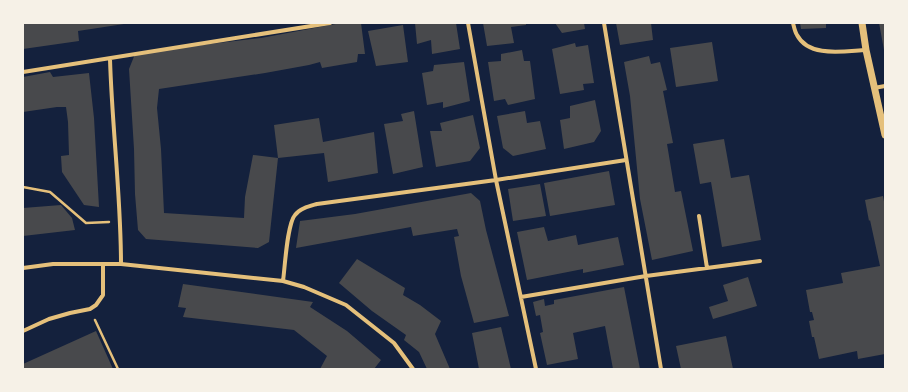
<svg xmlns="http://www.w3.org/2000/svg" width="908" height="392" viewBox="0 0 908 392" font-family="Georgia,serif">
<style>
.building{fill:#48494c}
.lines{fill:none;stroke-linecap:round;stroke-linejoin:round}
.path{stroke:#e5c07b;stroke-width:2.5}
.minor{stroke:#e5c07b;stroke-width:4}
.tertiary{stroke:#e5c07b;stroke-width:7}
</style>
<rect width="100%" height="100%" fill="#14213d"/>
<path class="building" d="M23,23H124V24L78,31L79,41L23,49Z
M341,23H361L365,54H358L357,62L322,68L320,62L309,65L265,73L159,89L157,108L161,149L164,213L244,218L245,197L253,155L278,158L269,242L258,248L146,239L138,230L135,194L134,149L129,69L135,54L168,49L261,38Z
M415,23H456L460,49L432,54L431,40L417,44Z
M483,23H526V25L511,27L514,43L487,46Z
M555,23H584L585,29L562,33Z
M616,23H651L653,40L620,45Z
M800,23H826V28L801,29Z
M879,23H885V50H884Z
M403,25L408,62L376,66L368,31Z
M712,42L718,81L676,87L670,48Z
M575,43L576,47L588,45L594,83L583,84L584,90L560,94L552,49Z
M522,50L524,61H530L535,99L508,105L505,99L494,101L488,62L501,61V54Z
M649,56L651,64L660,62L667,90L663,91L673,143L667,144L675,192L681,191L693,251L652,260L640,199L630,96L624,62Z
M464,62L470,101L443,108V102L427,105L422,73L433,71L434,65Z
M50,72L53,77L89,73L94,118L99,207L84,205L62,172L61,156L69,155L68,122L66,107H57L23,112V77Z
M595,100L601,131L594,142L564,149L560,120L570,118V106Z
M414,111L423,167L393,174L384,124L403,121L401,114Z
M525,111L527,123L540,121L546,149L513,156L503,148L497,116Z
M473,115L480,148L470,161L436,167L430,131H442L440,123Z
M319,118L323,142L374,132L378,173L328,182L324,153L278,158L274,125Z
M724,139L731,178L749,175L761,240L722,247L711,182L700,184L693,144Z
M609,171L615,205L550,216L544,183Z
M540,184L546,216L513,221L508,189Z
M471,193L480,201L486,230L509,316L474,323L461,276L454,237L459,236L457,229L413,236L411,227L296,248L300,221L355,214Z
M883,196L885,207V354L858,359L857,351L819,359L814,337H812L809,321L814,320L812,312H810L806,290L843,283L841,273L880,266L870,220L869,221L865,200Z
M61,205L72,218L75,230L23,236V208Z
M544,227L548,241L576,235L578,245L618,237L624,265L583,273V269L527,280L517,232Z
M357,259L405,288L403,295L420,305L441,321L435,334L450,369H427L419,352L404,340L406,335L372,311L339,283Z
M748,277L757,306L713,319L709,307L728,301L723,285Z
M183,284L313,302L310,307L347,331L381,360L374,369H320L327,356L294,330L183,317L186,308L178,307Z
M624,287L640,369H613L605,326L573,333L578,359L547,365L540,333L543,332L540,315L536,316L533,302L544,299L545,306L554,304V300Z
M501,327L511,369H479L472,333Z
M96,331L113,369H23V364Z
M726,336L733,369H681L676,346Z"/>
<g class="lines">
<path class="path" d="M23,187L50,192L86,223L109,222
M95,320L118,369"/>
<path class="minor" d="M468,23L496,180L536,369
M604,23L661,369
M793,23C794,27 795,32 797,35C809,58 844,51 866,50
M110,59C112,127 121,196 121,264
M23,72L330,23
M874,88L885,86
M699,216L707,268
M23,268L53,264H121L283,281L304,287L346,305L394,343L413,369
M283,281C285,267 287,224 295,215C300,208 310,206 317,204L496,180L626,160
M521,297L646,276L760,261
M23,331L49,319L70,313L90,309L96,305L103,295V264"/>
<path class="tertiary" d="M862,23L866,50L885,135"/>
</g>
<rect width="908" height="392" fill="none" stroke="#f6f1e7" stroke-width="48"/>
</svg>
